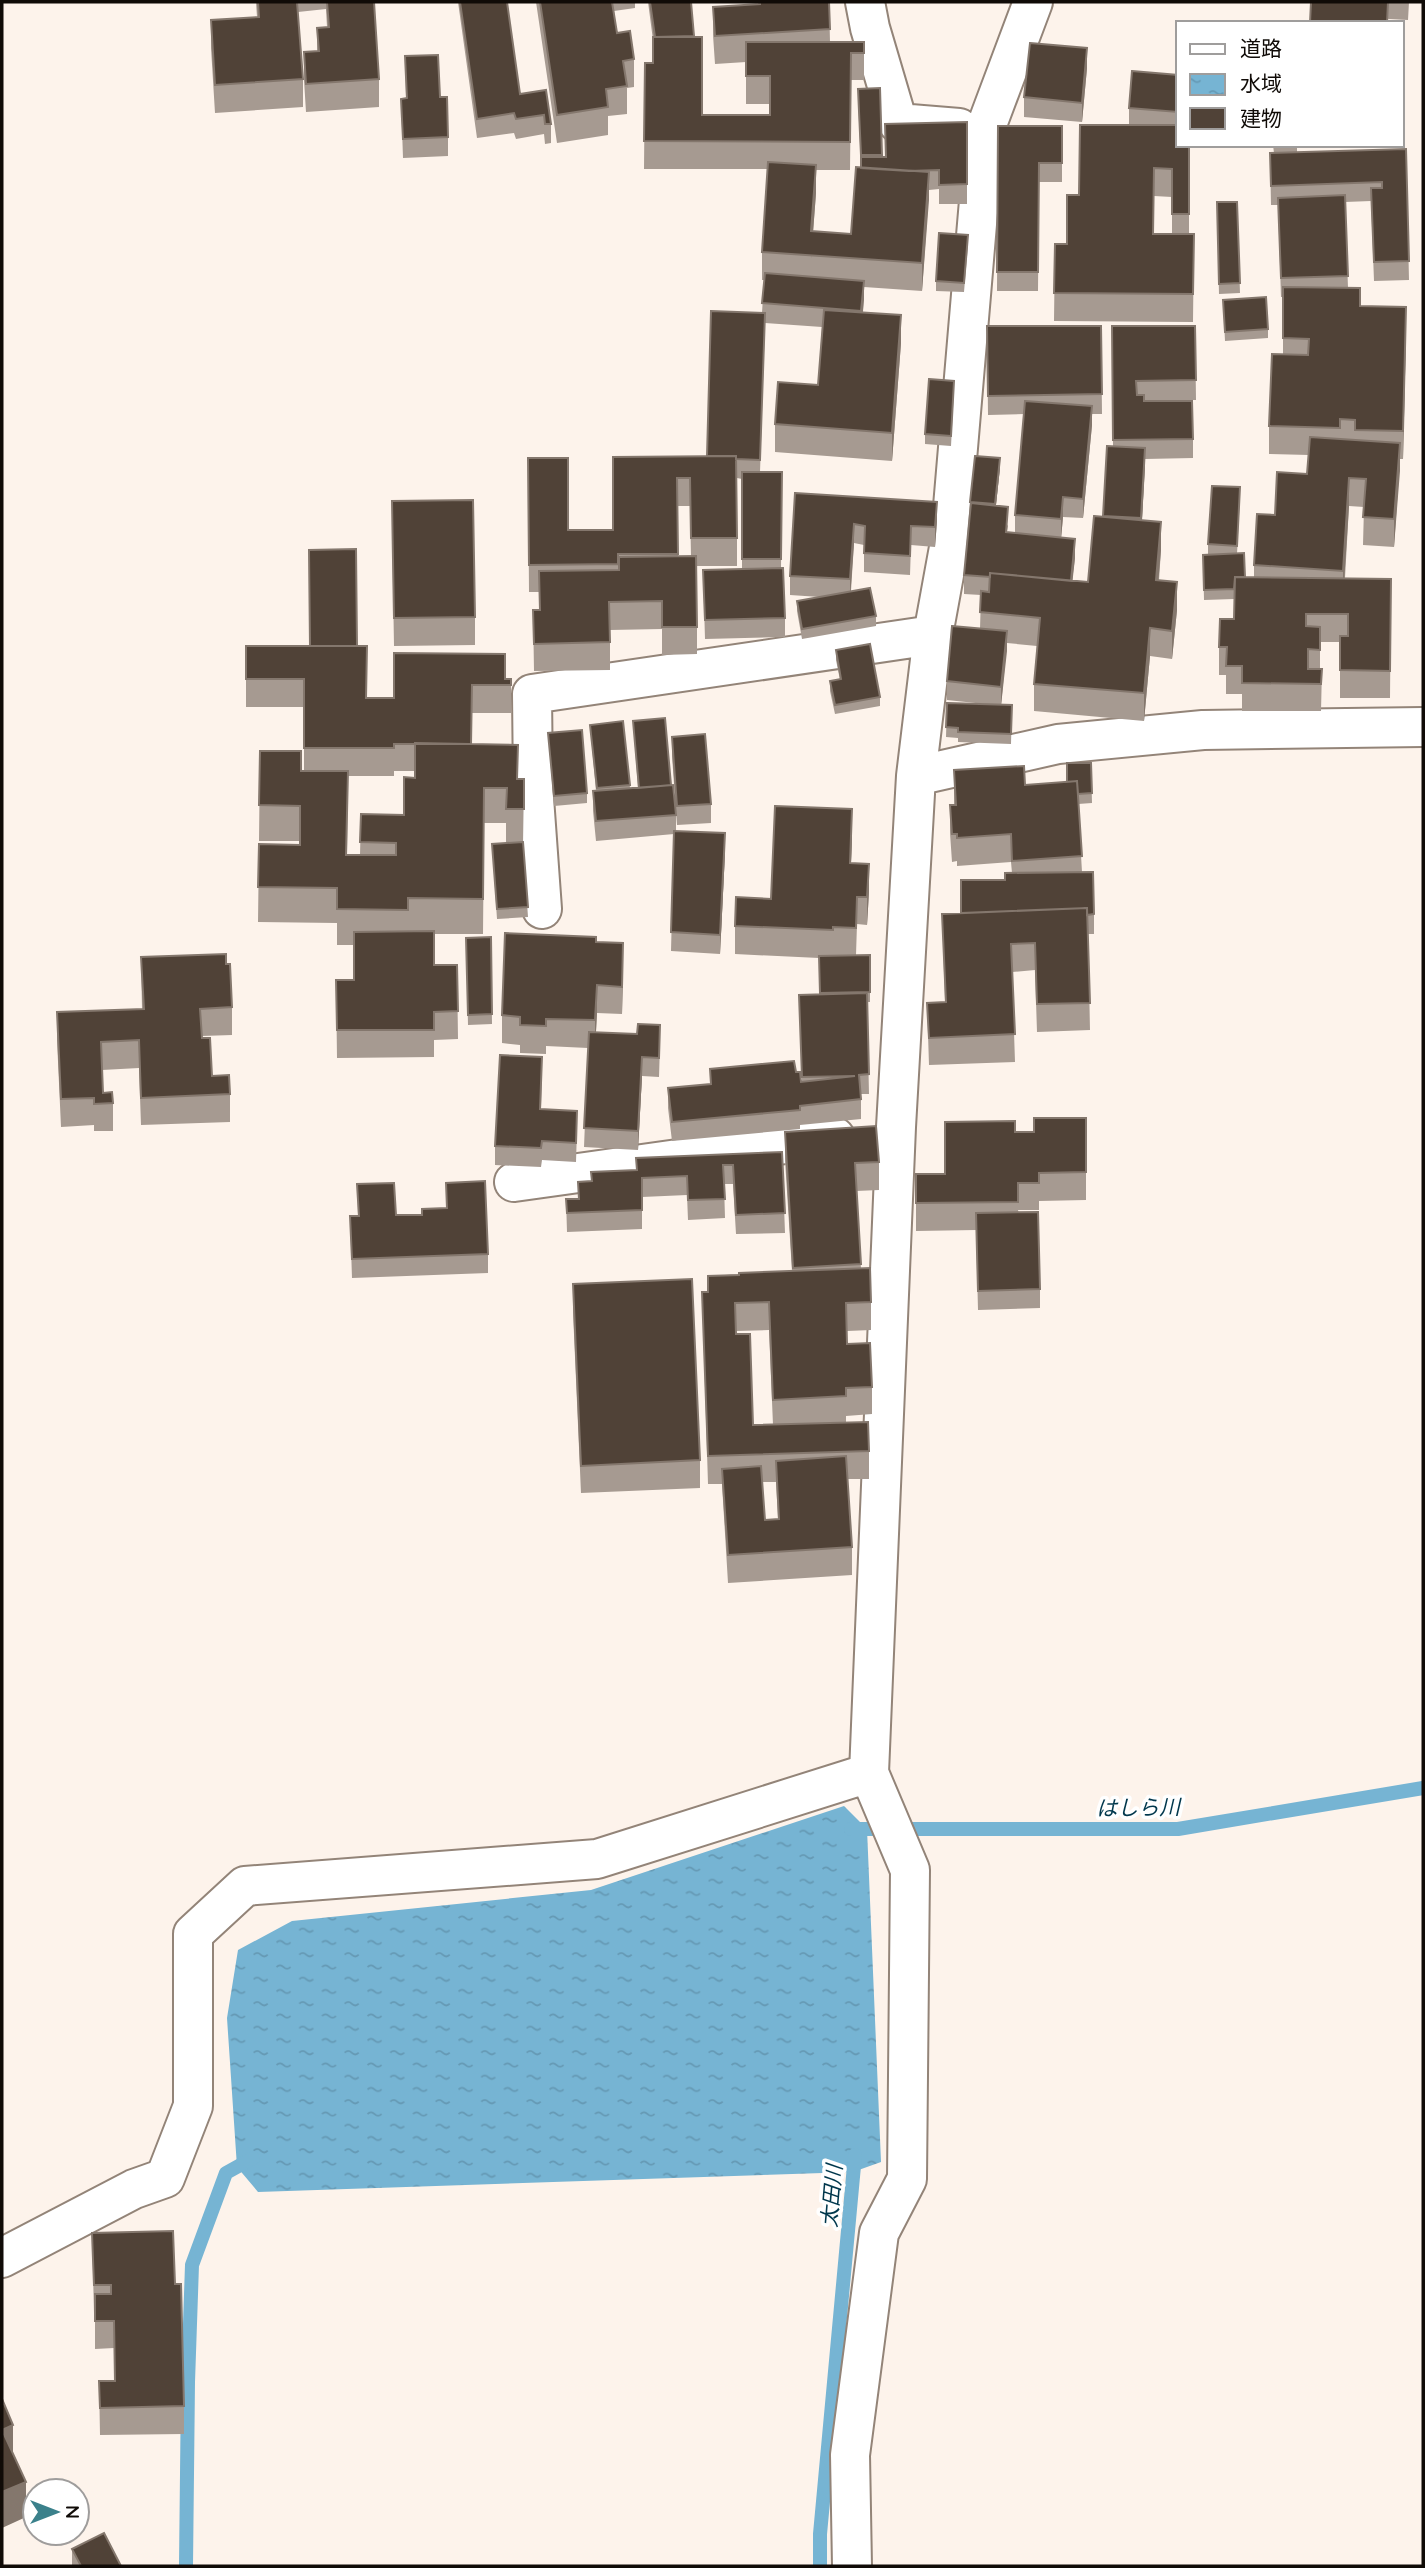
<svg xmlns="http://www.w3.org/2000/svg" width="1425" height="2568" viewBox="0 0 1425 2568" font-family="Quicksand,'Noto Sans JP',sans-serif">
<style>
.water{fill:url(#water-ripples)}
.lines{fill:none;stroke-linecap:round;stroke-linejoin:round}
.stream{stroke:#76b4d3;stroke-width:14}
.street-casing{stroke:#938478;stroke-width:42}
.street{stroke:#fff;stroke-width:38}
.wall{fill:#a69a91;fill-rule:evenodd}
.shaded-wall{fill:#84776d}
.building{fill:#504237;stroke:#84776d;stroke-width:2}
.labels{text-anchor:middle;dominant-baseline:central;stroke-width:7;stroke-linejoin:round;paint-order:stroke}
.water-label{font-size:21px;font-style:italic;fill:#00374c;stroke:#fff}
</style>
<defs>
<pattern id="water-ripples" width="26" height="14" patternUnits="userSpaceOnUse" patternTransform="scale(1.75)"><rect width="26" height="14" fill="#76b4d3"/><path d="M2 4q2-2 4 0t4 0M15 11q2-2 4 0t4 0" fill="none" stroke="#6599b4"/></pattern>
</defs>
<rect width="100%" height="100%" fill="#fdf3eb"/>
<path class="water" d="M844,1806L867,1829L881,2162L853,2172L258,2192L237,2167L227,2018L238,1950L292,1921L591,1890Z"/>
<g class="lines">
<path class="stream" d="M851,1829H1178L1423,1788
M186,2566L188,2382L192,2265L226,2173L253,2158
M820,2566V2534L855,2155"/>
<g class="street-casing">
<path id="street" d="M865,2L870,28L898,123L959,128
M916,776L1058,744L1203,730L1423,727
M542,909L533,784L532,694L933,635
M514,1182L835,1137
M2,2258L134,2189L165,2178L193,2106V1934L245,1886L597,1859L869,1773
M852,2566L850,2455L879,2233L907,2179L910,1870L869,1773L896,1127L916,776L933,635L950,542L985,130L1033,2"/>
</g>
<use href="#street" class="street"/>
</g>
<path class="wall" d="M256,2H374L379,79V107L306,112L304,80V52L317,51V28L327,27L326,9L298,12L303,79V107L215,113L211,48V20L257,17Z
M458,2H507L520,94L546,90L551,124V143L545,144L544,134L516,139L514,133L477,138Z
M536,2H635V8L614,11L617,33L634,59V87L627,88V114L608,116V135L557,143Z
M648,2H691L702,115H770V104H746V62L715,64L713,35V7L758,4V2H829L830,42H864V80H851L850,170H816V193L813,232L851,234L861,168L858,99L880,88L882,157H885L967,122V204H939V189L929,190L922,291L864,287L863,313L901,343L892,461L775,452V424L818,385L822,327L765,323L760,472H782L781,568L785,618V637L705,639L703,570L742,569V479L737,478V566H697V654L662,655V629L610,630V670L534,671L533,610H539V592H529L528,458L568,530H613V457L707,456L762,313L764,280H762V252L768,169H644L645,63H653V40ZM677,506H690L691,556H678Z
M1311,2H1409L1408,20L1389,19Z
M405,56L440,97L448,137V156L403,158L401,99L406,98Z
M1087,68L1082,122L1024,117V97Z
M1178,75V145H1189V234H1194L1193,322L1054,321L1055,244H1067L1079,195L1129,125V108ZM1154,196L1172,197V234H1153Z
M998,126H1062V182H1039L1038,291H997Z
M1273,145H1297V152L1406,149L1409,280L1374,281L1371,201L1345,202L1348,288L1360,306L1406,335L1403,459H1400L1394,547L1363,545L1364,507L1349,506L1345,578L1391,579L1390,698H1340V642H1320V669H1322L1321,711H1242V694H1226V675H1219V647L1234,619V599L1204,600L1203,555H1217L1208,554V544L1240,497L1237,554L1245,577H1254V565L1275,515L1307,474L1309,455L1269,454V426L1283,354V297H1281L1278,205H1271L1270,153H1274Z
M1217,202H1237L1240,293L1219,294Z
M968,245L964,292L936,291V281Z
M1223,300L1268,329V338L1225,341Z
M987,326H1101L1102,414H1092V425L1083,518L1063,517L1061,538L1075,558L1072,581L1088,582L1103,517L1107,446H1113L1112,326H1195L1196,400H1144L1193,439V458L1145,459L1142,521L1161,550L1159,580L1177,610L1172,659L1150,656L1144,721L1034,711V684L1037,646L1007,643L1001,705H1012L1011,744L958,742V738L946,737L947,703L985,704L947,700V681L980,629L981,595L964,594V575L970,502L1000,468L996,505L1008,526L1007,532L1015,533V515L1024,414L988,415Z
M954,390L951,446L925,444V434Z
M795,493L937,521L935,547L911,545L910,575L864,572V545L854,543L851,591L876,616V626L802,639L797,611V601L820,597L790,595V576Z
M392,529L475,617V645L394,646Z
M246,646H357L367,698H394L511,679V713H472V744L518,779H524L523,845L528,917L497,919L492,844L506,843V823H484L483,934H434V965H457L458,1039L434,1040V1057L337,1058L336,980H354V945H337V923L258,922L259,844L300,845V841H259L260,751L301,771H304V707H246ZM394,771H415V778L404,815L361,814L360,855H347L348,776H394Z
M836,650L880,697V706L835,714L830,691V681L840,680L836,660Z
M623,721L630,788H638L633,721L671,785L676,815V831L725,852L720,954L671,951L674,834L596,841L593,811V791H596L590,725Z
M548,733L587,793V803L554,806Z
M672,737L711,804V823L677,825L672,756Z
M1091,763L1092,803L1078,804L1082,872L1094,914V934H1088L1090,1030L1037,1032L1035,970L1012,972L1015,1062L929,1065L927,1003L945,1002L942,914L961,913L1005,880L1012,873L1011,862L957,866V861L952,862L950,833V805H954V770L1025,785L1067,782Z
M852,837L851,863L869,892L867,925L857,924L856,955H870V1002H867L869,1094H861V1119L800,1125V1129L672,1141L668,1108V1088L710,1084V1069L796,1072L802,1082L799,995L820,994L819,958L735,954V926Z
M491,937L492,1024L468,1025L466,938Z
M596,942L623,971L622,1014L597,1013L596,1032L660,1045L659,1077L642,1076L638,1150L584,1147L588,1048L546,1046V1054L520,1053V1045L502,1043V1015Z
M141,957L226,964L232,1007V1035L202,1036L212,1076L230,1094V1122L141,1125L139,1068L102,1070L103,1093L113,1103V1131H94V1125L61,1127L57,1040V1012L142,1009Z
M542,1076L541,1109L577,1130L576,1162L542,1160L541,1167L495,1165V1146Z
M1086,1118V1200L1039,1201V1210H1018L1040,1289V1308L978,1310L976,1230L916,1231V1174H945L1015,1132H1034Z
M785,1132L879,1162V1190L856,1191L861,1269L871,1302V1330L847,1331V1344L872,1387V1414L846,1416V1422L869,1451V1479H847L852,1547V1575L728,1583L722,1484H708L702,1292H708V1276L792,1271L785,1160ZM769,1330L773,1425H753L736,1331ZM762,1482H776L778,1519L765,1520Z
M782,1152L785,1233L736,1234L733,1184H724L725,1218L688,1220L687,1195L642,1197V1229L567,1232L566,1199H578V1182L591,1181V1172L636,1170V1158Z
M446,1183L488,1254V1273L352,1278L350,1216H358L357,1184L396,1215H422L446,1208Z
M573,1284L700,1460V1488L581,1493L573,1312Z
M92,2233L175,2284L184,2406V2434L100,2435L99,2381H115L114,2348L95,2349V2313H94Z
M72,2549L121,2566H72Z"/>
<path class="shaded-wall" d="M1087,48V68L1082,122V103Z
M816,165V193L811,259V231Z
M929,172V200L922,291V263Z
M864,281V300L861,330V311Z
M1406,307V335L1403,459V431Z
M901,315V343L892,461V433Z
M1092,406V425L1083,518V499Z
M1400,443V471L1394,547V519Z
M1145,448V468L1141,537V518Z
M1000,458V468L995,514V504Z
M1349,478V506L1343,599V571Z
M1063,497V517L1061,539V519Z
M937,502V521L935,547V527Z
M1161,522V550L1156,608V580Z
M854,524V543L850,599V579Z
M1075,539V558L1070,604V584Z
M1177,582V610L1172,659V631Z
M1150,628V656L1144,721V693Z
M1007,631V651L1001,706V687Z
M852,809V837L850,891V863Z
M725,833V852L720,954V935Z
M869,864V892L867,925V897Z
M623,943V971L622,1014V987Z
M597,985V1013L595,1048V1020Z
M642,1057V1076L638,1150V1131Z
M13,2425V2460L2,2430Z
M26,2482V2517L2,2528V2492Z"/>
<path class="building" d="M258,2H297L303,79L215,85L211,20L259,17Z
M327,2H374L379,79L306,84L304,52L319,51L317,28L329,27Z
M460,2H507L520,94L546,90L551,124H545L544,115L516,119L514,113L477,119Z
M540,2H612L617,33L630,31L634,59L623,61L627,86L606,89L608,107L557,115Z
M650,2H691L694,36L655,37Z
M760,2H829L830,29L715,36L713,7L760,4Z
M1311,2H1388L1387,23H1310Z
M653,37H702V115H770V76H746V42H864V53H851L850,142L644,141L645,63H653Z
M1030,43L1087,48L1082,103L1024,97Z
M438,55L440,97H447L448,137L403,139L401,99L407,98L405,56Z
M1132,71L1178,75V112L1129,108Z
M880,88L882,155H861L858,89Z
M967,122V184L939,185V170L909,171L861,168V157H886L885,124Z
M1080,125H1178V145H1189V214H1172V169L1154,168L1153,234H1194L1193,294L1054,293L1055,244H1067V195H1079Z
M998,126H1062V163H1039L1038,272H997Z
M1274,145H1297V146L1274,147Z
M1406,149L1409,261L1374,262L1371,188H1382V182L1271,186L1270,153Z
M768,162L816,165L811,231L851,234L856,167L929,172L922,263L762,252Z
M1345,195L1348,276L1281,278L1278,198Z
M1217,202H1237L1240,283L1219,284Z
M939,233L968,235L964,283L936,281Z
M765,273L864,281L861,311L762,303Z
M1283,287L1360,288V306L1406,307L1403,431L1355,430V420L1340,419V428L1269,426L1272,354L1308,355L1309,339L1283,338Z
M1266,297L1268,329L1225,332L1223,300Z
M824,310L901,315L892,433L775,424L778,382L818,385Z
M711,311L765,313L760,460L736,459V456H707Z
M987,326H1101L1102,394L988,396Z
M1112,326H1195L1196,380L1136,381L1137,395H1144V401H1192L1193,439L1113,440Z
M929,379L954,381L951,436L925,434Z
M1025,401L1092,406L1083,499L1063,497L1061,519L1015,515Z
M1310,437L1400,443L1394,519L1363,517L1366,479L1349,478L1343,571L1254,565L1257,514L1275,515L1277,472L1307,474Z
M1107,446L1145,448L1141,518L1103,516Z
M736,456L737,538H691L690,478H677L678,554H618V564L529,565L528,458H568V530H613V457Z
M975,456L1000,458L995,504L970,502Z
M742,472H782L781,559H742Z
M1212,486L1240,487L1237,546L1208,544Z
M795,493L937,502L935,527L911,526L910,556L864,553L865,526L854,524L850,579L790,576Z
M473,500L475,617L394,618L392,501Z
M971,503L1008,507L1006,532L1075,539L1071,581L990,573V577L964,575Z
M1094,516L1161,522L1156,580L1177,582L1172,631L1150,628L1144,693L1034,684L1040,618L980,612L981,591L989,592L990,573L1088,582Z
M356,549L357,646H310L309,550Z
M1244,553L1245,577H1235L1234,589L1204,590L1203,555Z
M696,556L697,627H662V601L609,602L610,642L534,644L533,610H540L539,571L619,570V557Z
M783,568L785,618L705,620L703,570Z
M1235,577L1391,579L1390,671L1340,670V636H1348V614H1306V626L1320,627V650L1308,649V669H1322L1321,684L1242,683V666H1226L1227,647H1219L1220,619H1234Z
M870,588L876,616L802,629L797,601Z
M952,626L1007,631L1001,687L947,681Z
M870,644L880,697L835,705L830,681L841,679L836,650Z
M246,646H367L366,698H394V653L505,654V679H511V685H472L471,744H394V748H304V679H246Z
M947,703L1012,705L1011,734L958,732V728L946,727Z
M665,718L671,785L639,788L633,721Z
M623,721L630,785L597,788L590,725Z
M582,730L587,793L554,796L548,733Z
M705,734L711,804L677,806L672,737Z
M415,743L518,745L517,779H524V809H506L507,788H484L483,899L408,898V910L337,909V888L258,887L259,844L300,845V806L259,805L260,751H301V771H348L346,855H396V843L360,842L361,814L404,815V777L415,778Z
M1067,763H1091L1092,793L1078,794L1077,781L1067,782Z
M1024,766L1025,785L1077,781L1082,856L1012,861L1011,834L957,838V834H952L950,805H956L954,770Z
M673,785L676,815L596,821L593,791Z
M775,806L852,809L850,863L869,864L867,897H857L856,928L833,927V930L735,926L736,897L771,899Z
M674,831L725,833L720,935L671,932Z
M523,842L528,907L497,909L492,844Z
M1093,872L1094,914L1087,915V908L961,913V880H1005V873Z
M1087,908L1090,1003L1037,1004L1035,943L1011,944L1015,1034L929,1038L927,1003L946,1002L942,914Z
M434,931V965H457L458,1011L434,1012V1030H337L336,980H354V932Z
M505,933L596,937V942L623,943L622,987L597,985L595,1020L546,1019V1026L520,1025V1017L502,1015Z
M491,937L492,1014L468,1015L466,938Z
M226,954V964H230L232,1007L200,1009L202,1038H210L212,1076L229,1075L230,1094L141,1098L139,1040L101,1042L103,1093L112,1092L113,1103L94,1104V1098L61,1099L57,1012L144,1009L141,957Z
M870,955V992L820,993L819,956Z
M867,993L869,1074L859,1075L861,1099L800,1106V1110L672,1122L668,1088L711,1084L710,1069L794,1061L796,1072H800L801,1082L855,1076L802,1077L799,995Z
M638,1024L660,1025L659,1058L642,1057L638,1131L584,1128L589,1032L637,1034Z
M500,1055L542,1057L540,1109L577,1111L576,1143L542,1141L541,1148L495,1146Z
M1034,1118H1086V1172L1039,1173V1183H1018V1202L916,1203V1174H945V1122L1015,1121V1132H1034Z
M876,1126L879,1162L855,1163L861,1264L793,1268L785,1132Z
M782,1152L785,1213L736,1215L733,1165H723L725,1199L688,1200L687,1176L642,1178V1210L567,1213L566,1199H579L578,1182L592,1181L591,1172L637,1170L636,1158Z
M485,1181L488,1254L352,1259L350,1216H359L357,1184L394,1183L396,1215H422V1209L447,1208L446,1183Z
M1038,1212L1040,1289L978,1291L976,1213Z
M870,1268L871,1302L846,1303L847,1344L870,1343L872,1387L846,1388V1396L773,1400L769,1302L735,1303L736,1334H750L753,1425L868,1422L869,1451L708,1456L702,1292H708V1276L739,1275V1273Z
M692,1279L700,1460L581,1466L573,1284Z
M846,1456L852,1547L728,1555L722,1469L761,1466L765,1520L779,1519L776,1461Z
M173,2231L175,2284H181L184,2406L100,2408L99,2381H115L114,2321H95V2294H111V2285H94L92,2233Z
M2,2399L13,2425L2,2430L26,2482L2,2492Z
M104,2533L121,2566H81L72,2549Z"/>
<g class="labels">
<g class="water-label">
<text transform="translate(1138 1807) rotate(-1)">はしら川</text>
<text transform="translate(831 2196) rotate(-85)">太田川</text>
</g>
</g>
<rect width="1425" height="2568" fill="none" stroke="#100b07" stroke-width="7"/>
<rect x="1176" y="21" width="228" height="126" fill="#ffffff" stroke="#9f9d9c" stroke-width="2"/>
<rect x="1190" y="44" width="35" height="10" fill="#ffffff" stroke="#9f9d9c" stroke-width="2"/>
<text x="1240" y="56" font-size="21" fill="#100b07">道路</text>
<rect x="1190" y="74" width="35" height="21" fill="url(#water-ripples)" stroke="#9f9d9c" stroke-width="2"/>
<text x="1240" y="91" font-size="21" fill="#100b07">水域</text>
<rect x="1190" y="108" width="35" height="21" fill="#504237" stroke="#9f9d9c" stroke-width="2"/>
<text x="1240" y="126" font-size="21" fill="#100b07">建物</text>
<g transform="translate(56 2512) rotate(90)"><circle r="33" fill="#ffffff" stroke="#9f9d9c" stroke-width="2"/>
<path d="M0-5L12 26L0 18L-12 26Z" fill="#3b818b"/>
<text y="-10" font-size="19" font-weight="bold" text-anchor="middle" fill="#100b07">N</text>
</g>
</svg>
